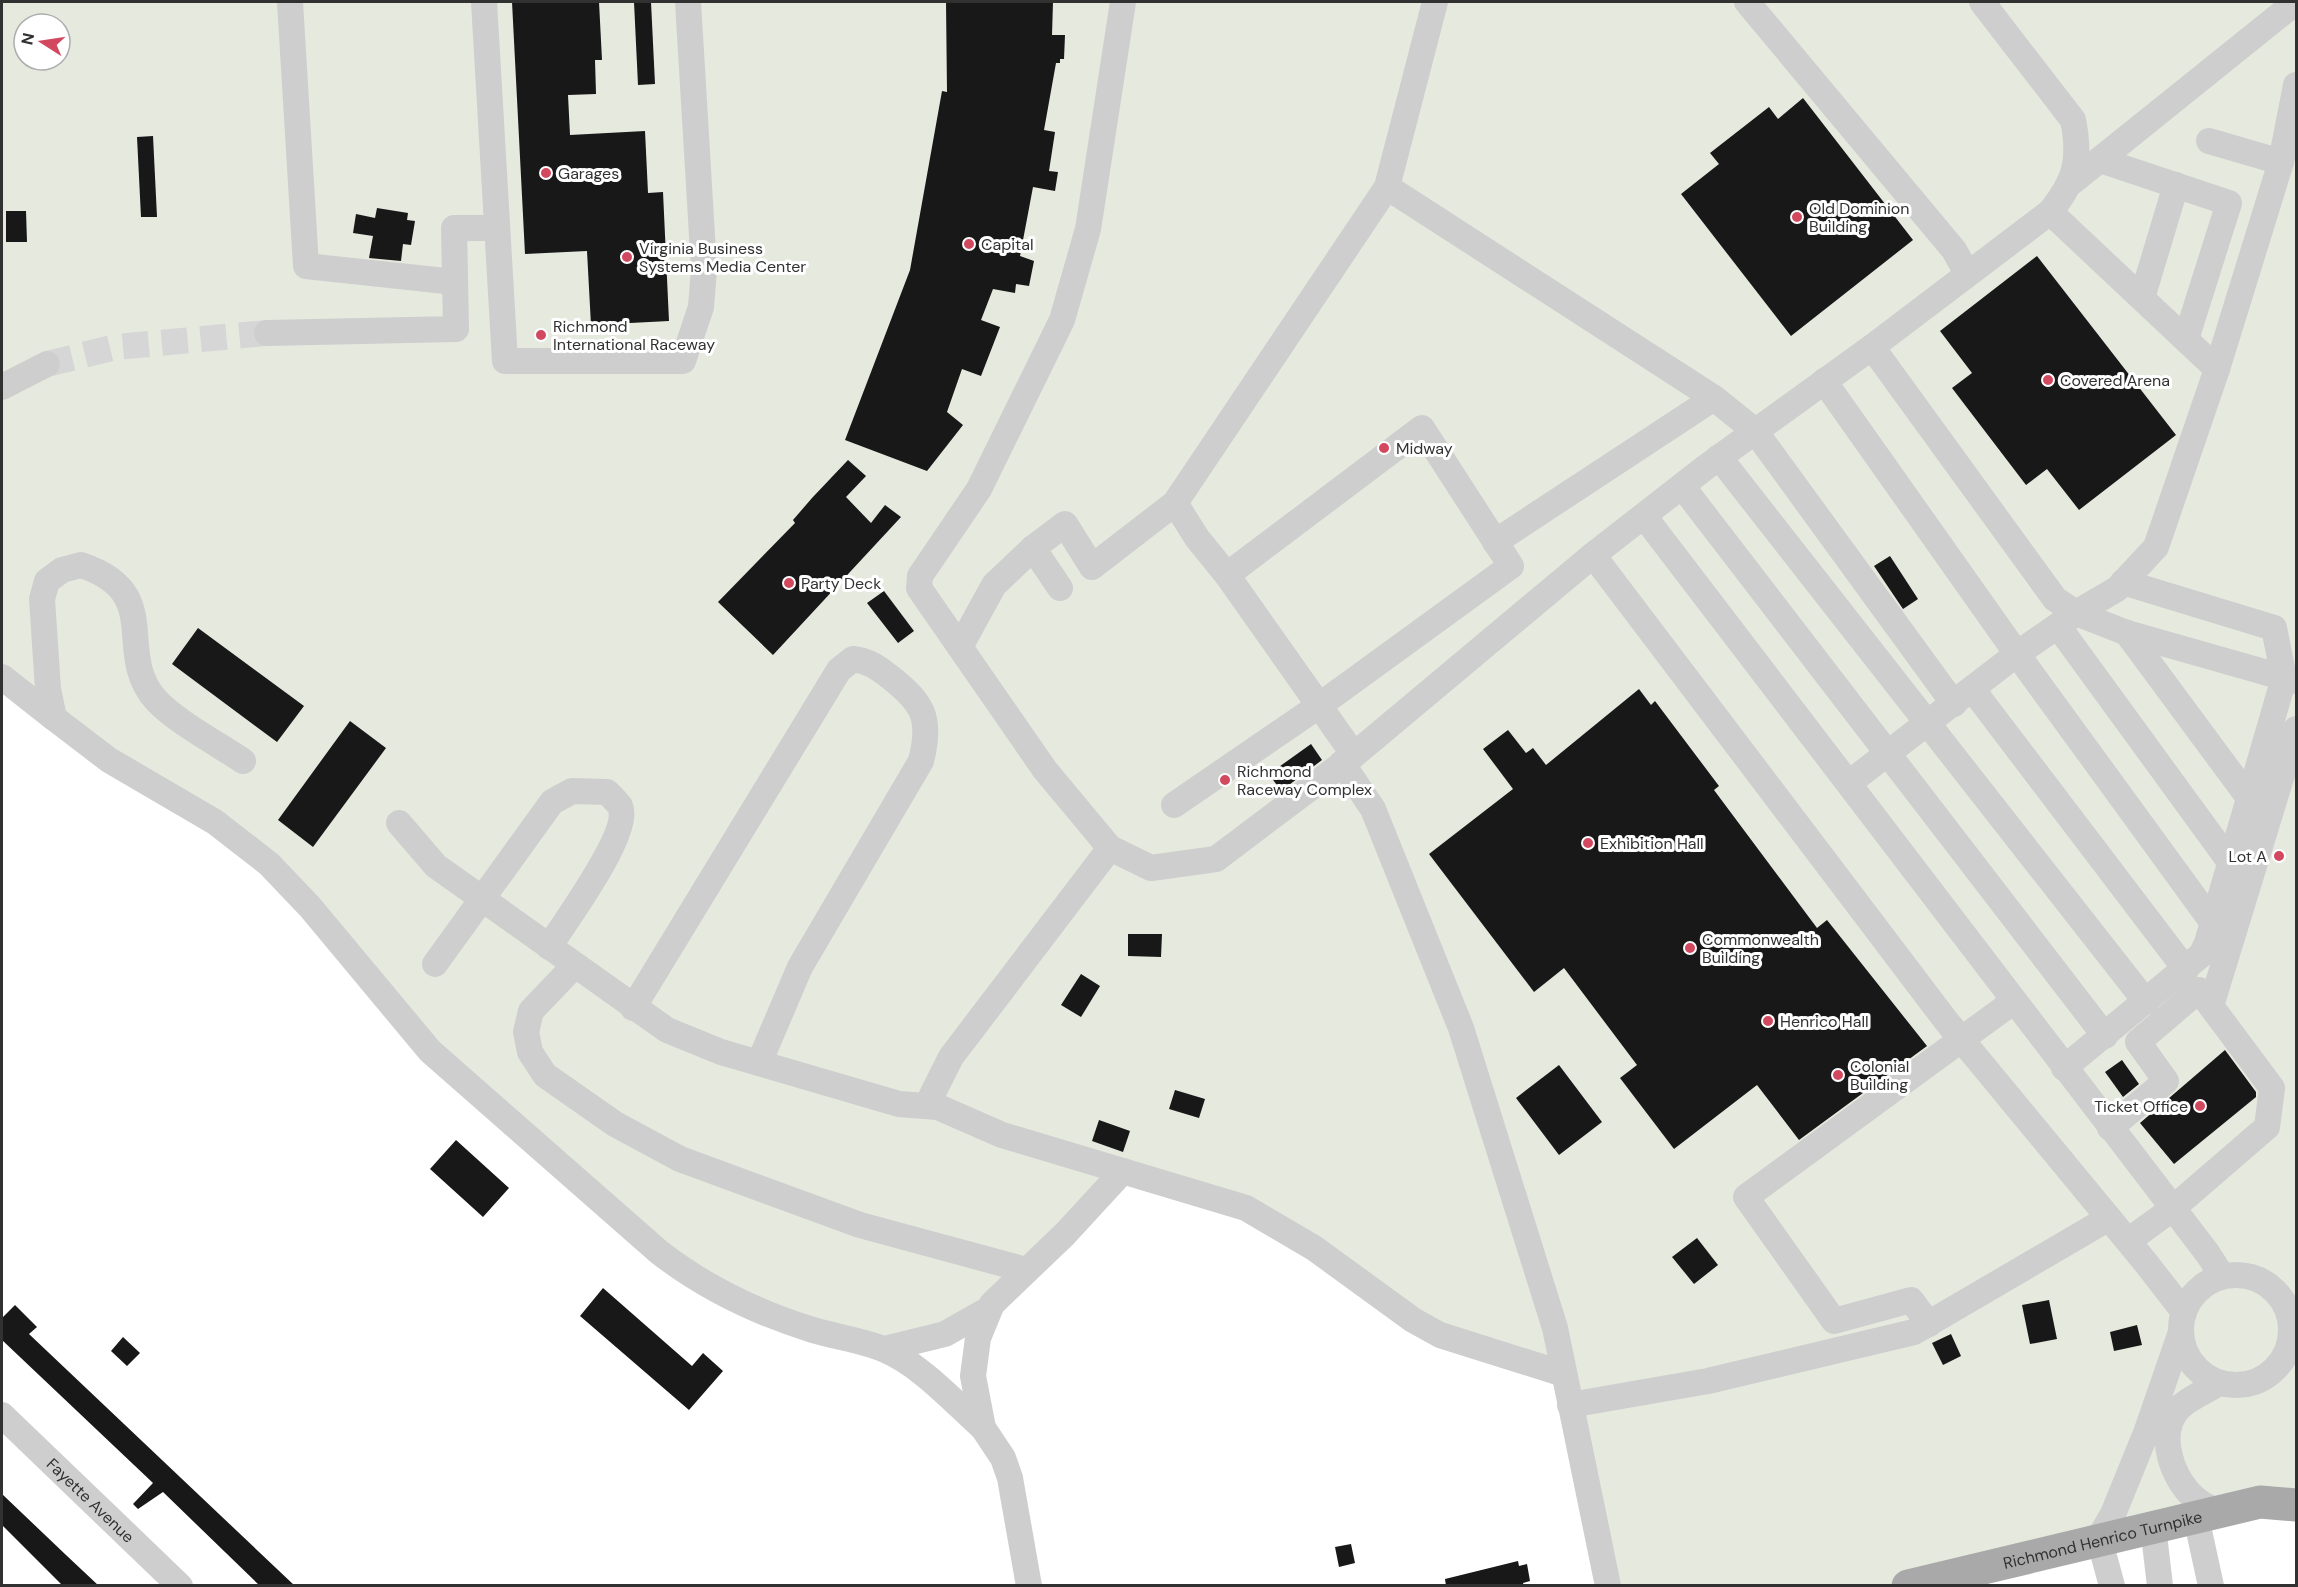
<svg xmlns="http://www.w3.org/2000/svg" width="2298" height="1587" viewBox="0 0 2298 1587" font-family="'DM Sans',sans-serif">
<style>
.green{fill:#e5e9de;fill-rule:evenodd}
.building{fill:#181818}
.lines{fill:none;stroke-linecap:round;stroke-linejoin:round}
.minor-tunnel{stroke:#d6d6d6;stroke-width:26;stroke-dasharray:26 13;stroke-linecap:butt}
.minor{stroke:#cecece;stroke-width:26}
.major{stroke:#a9a9a9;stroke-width:33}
.poi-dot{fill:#d2495f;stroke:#fff;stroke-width:2}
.labels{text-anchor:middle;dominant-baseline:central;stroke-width:6;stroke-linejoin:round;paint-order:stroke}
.poi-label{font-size:16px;fill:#313131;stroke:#fff;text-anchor:start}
.street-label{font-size:16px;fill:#313131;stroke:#fff}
</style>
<rect width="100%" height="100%" fill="#fff"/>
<path class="green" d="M2,2H2296V1505L1908,1585H1608L1564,1374L1460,1339L1314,1248L1123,1171L992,1304L884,1349L687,1274L454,1070L321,912L2,677ZM24,24H60V60H24Z"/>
<path class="building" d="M512,2H599L602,60H595L596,94L568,95L570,135L645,131L648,193L663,192L669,321L591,325L587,251L525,254Z
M634,2H651L655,84L638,85Z
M946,2H1053L1052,35H1065L1064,59H1060V63H1056L1044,130L1055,132L1049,171L1058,172L1055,191L1033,187L1020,256L1034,261L1029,286L1016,284L1015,293L993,289L981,320L1000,327L981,376L962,369L947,412L963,425L927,471L845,440L910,270L942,91L947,92Z
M1803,98L1913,240L1791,336L1681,194L1719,164L1710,153L1769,107L1778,119Z
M153,136L157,217H141L137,137Z
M377,208L408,213L407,220L415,221L411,245L403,244L401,261L369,258L373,236L353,233L356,214L375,218Z
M6,211H26L27,242H6Z
M2037,256L2176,435L2079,510L2047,469L2026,485L1952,388L1972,373L1940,331Z
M848,460L866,476L846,497L871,523L885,505L901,517L773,655L718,602L795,523L793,520L812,498Z
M1890,556L1918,599L1903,609L1874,566Z
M884,591L914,631L898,643L867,603Z
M198,628L304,706L277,742L172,664Z
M1639,689L1651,705L1655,701L1719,786L1714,790L1817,928L1827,920L1927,1046L1799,1140L1757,1085L1674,1149L1620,1078L1637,1065L1564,968L1534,992L1429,854L1513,789L1483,749L1508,730L1526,753L1533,748L1546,765Z
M350,721L386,748L313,847L278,820Z
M1311,744L1322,760L1281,791L1269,774Z
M1128,934H1162L1161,957L1128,956Z
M1081,974L1100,986L1081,1017L1061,1005Z
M2225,1050L2256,1092V1097L2174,1164L2140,1123Z
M2122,1060L2139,1084L2123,1097L2105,1072Z
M1559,1065L1602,1122L1559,1155L1516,1098Z
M1175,1090L1205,1099L1199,1118L1169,1109Z
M1099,1120L1130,1131L1123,1152L1092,1141Z
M456,1140L509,1188L483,1217L430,1169Z
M1697,1238L1718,1265L1694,1284L1672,1257Z
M603,1288L692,1366L703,1353L723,1371L689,1410L580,1316Z
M2049,1300L2057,1339L2030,1344L2022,1305Z
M15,1305L37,1327L29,1334L295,1586H260L163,1492L138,1509L133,1504L153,1483L2,1340V1318Z
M2137,1325L2142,1345L2114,1351L2110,1332Z
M1951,1334L1961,1356L1943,1365L1932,1343Z
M123,1337L140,1353L127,1366L111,1351Z
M2,1494L66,1555L99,1586H63L2,1525Z
M1351,1544L1355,1563L1339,1567L1335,1547Z
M1518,1561L1519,1566L1527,1564L1530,1581L1523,1583L1524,1586H1446L1445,1579Z"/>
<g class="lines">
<path class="minor-tunnel" d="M47,364L116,347L267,333"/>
<g class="minor">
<path d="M290,2L306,266L455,282"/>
<path d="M484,2L505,361H683L701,307L704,269L688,2"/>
<path d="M1123,2L1088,229L1062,320L979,489L920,576L919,588L1045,770L1110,848L1151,868L1216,859L1354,755L1593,555L1706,467L1872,347L2050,212C2076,180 2081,159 2073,120L1982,2"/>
<path d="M1747,2L1954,250L1967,273"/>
<path d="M2209,141L2281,162L2217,369"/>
<path d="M2100,160L2229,203L2186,339"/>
<path d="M2281,162L2296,85"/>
<path d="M2072,182L2296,2"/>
<path d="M1387,187L1714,398L1755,431L1954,704"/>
<path d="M2142,298L2176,185"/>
<path d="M267,333L456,329L454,228H497"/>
<path d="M1872,347L2055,599L2076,613L2127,633L2296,681"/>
<path d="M1824,381L2017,654L2213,923"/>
<path d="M2,387L47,364"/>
<path d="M1719,457L2146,1002"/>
<path d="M1682,486L2105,1036"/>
<path d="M1175,503L1387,187L1435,2"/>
<path d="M1644,516L2208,1254L2222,1276"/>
<path d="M1495,542L1714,398"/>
<path d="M1033,548L1060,588"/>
<path d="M1593,555L1947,1022L2146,1263L2184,1312"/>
<path d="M1227,575L1354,755"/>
<path d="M2058,626L2230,862"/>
<path d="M2127,633L2249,798"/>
<path d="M960,647L994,585L1033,548L1065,524L1092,567L1175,503L1197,538L1227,575L1422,428L1511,566L1320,705L1174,805"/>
<path d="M2,677L54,718"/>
<path d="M1973,690L2186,970"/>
<path d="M243,761C218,744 175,721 156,700C113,652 166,593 81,565L62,570L47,581L42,599L48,689L54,718L109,760L215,822L269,864L310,907L430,1051L659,1252C704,1287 758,1313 813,1330C836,1337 861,1340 883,1349C920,1364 954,1402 983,1428"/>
<path d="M1342,763L1373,809L1461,1028L1555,1328L1608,1586"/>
<path d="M1849,783L2017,654L2076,613L2117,589L2156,547L2217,369L2050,212"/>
<path d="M399,823L436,866L667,1030L721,1052L899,1104L938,1107"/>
<path d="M1110,848L951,1057L931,1097L938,1107L1002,1135L1246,1208L1314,1248L1413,1320L1440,1335L1564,1374"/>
<path d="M435,964L552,802L572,791L607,792C611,796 617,802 620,806C632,832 564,923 549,947"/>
<path d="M575,965L531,1011L526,1032L530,1052L545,1075L615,1124L680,1159L860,1225L1026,1270"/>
<path d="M2211,1006L2296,729"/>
<path d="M633,1008L839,670L853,659C869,661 877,667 890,677C923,703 932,718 921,761L800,967L759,1063"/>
<path d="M2064,1068L2201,955L2207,943L2284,678L2274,628L2123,582"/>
<path d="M2110,1128L2166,1081L2138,1042L2199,990L2272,1088L2267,1127L2172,1209L2128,1241"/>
<circle cx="2236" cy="1330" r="55"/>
<path d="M1929,1324L1911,1300L1834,1321L1746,1197L2014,1001"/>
<path d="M884,1349L945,1334L989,1309"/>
<path d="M1570,1405L1708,1381L1914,1332L2109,1218"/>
<path id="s1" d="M2,1415L180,1586"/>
<path d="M2217,1512C2210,1508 2203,1505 2197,1500C2173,1482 2155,1433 2179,1408C2189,1398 2207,1391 2219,1383"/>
<path d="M2196,1517L2211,1586"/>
<path d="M2153,1526L2160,1586"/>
<path d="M1029,1586L1010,1478L1003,1458L983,1428L973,1376L978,1338L992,1304L1065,1234L1123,1171"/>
<path d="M2112,1586L2099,1538L2113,1514L2146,1433L2181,1332"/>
</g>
<path class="major" id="s2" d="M1908,1586L2260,1502L2296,1505"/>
</g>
<g class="poi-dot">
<circle cx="546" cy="173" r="6"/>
<circle cx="1797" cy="217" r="6"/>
<circle cx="969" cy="244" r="6"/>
<circle cx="627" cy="257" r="6"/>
<circle cx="541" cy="335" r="6"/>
<circle cx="2048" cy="380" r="6"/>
<circle cx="1384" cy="448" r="6"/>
<circle cx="789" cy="583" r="6"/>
<circle cx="1225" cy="780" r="6"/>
<circle cx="1588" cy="843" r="6"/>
<circle cx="2279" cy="856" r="6"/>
<circle cx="1690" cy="948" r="6"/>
<circle cx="1768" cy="1021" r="6"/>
<circle cx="1838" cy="1075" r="6"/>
<circle cx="2200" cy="1106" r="6"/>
</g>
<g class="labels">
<g class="poi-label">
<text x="558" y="173">Garages</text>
<text x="1809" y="208">Old Dominion<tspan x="1809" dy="18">Building</tspan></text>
<text x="981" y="244">Capital</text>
<text x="639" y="248">Virginia Business<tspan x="639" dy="18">Systems Media Center</tspan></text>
<text x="553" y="326">Richmond<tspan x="553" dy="18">International Raceway</tspan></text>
<text x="2060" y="380">Covered Arena</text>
<text x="1396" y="448">Midway</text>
<text x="801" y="583">Party Deck</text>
<text x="1237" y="771">Richmond<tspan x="1237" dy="18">Raceway Complex</tspan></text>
<text x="1600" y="843">Exhibition Hall</text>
<text x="2267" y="856" text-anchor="end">Lot A</text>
<text x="1702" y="939">Commonwealth<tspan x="1702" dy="18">Building</tspan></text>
<text x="1780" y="1021">Henrico Hall</text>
<text x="1850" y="1066">Colonial<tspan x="1850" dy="18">Building</tspan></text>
<text x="2188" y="1106" text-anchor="end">Ticket Office</text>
</g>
<g class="street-label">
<text stroke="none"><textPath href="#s1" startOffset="123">Fayette Avenue</textPath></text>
<text stroke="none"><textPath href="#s2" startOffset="200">Richmond Henrico Turnpike</textPath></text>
</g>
</g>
<rect width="2298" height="1587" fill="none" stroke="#313131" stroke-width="6"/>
<g transform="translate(42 42) rotate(282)"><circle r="28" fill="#ffffff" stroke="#adadad" stroke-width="1.5"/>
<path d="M0-4.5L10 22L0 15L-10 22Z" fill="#d2495f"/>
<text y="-9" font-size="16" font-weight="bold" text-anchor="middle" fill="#313131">N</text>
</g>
</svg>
